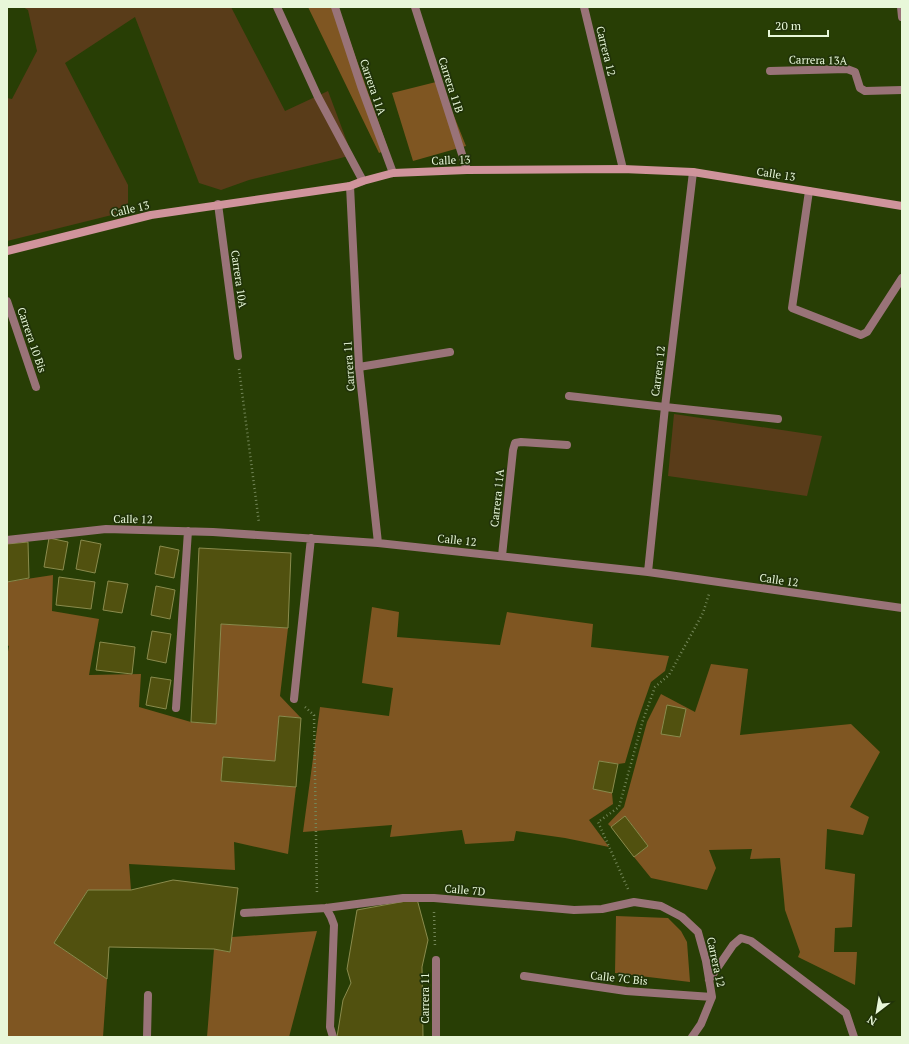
<svg xmlns="http://www.w3.org/2000/svg" width="909" height="1044" viewBox="0 0 909 1044" font-family="'PT Serif',serif">
<style>
.green{fill:#593c19}
.forest{fill:#7f5622}
.building{fill:#51510f;stroke:#8a8b4d}
.lines{fill:none;stroke-linecap:round;stroke-linejoin:round}
.path{stroke:#738658;stroke-width:2.5;stroke-dasharray:1 3;stroke-linecap:butt}
.lane{stroke:#997378;stroke-width:8}
.street{stroke:#997378;stroke-width:8}
.secondary{stroke:#d0949c;stroke-width:8}
.labels{text-anchor:middle;dominant-baseline:central;stroke-width:3.5;stroke-linejoin:round;paint-order:stroke}
.street-label{font-size:11px;fill:#e8f7d9;stroke:#213309}
</style>
<rect width="100%" height="100%" fill="#283e05"/>
<path class="green" d="M23,7H231L285,111L328,91L352,155L337,159L249,180L221,190L199,183L135,17L65,63L128,185V211L7,241V98L12,99L37,51L28,10Z
M674,414L822,436L807,496L668,476Z"/>
<path class="forest" d="M308,7H338L388,149L379,153Z
M440,81L466,146L413,161L392,93Z
M53,575L52,611L99,619L89,675L141,674L139,707L191,722L215,724L221,624L288,628L280,696L301,718L279,716L275,761L223,757L221,781L296,787L288,854L234,842L235,870L129,864L131,890H88L54,943L107,979L103,1037H7V657L9,646L7,645V582Z
M372,607L399,612L397,637L500,645L507,612L593,624L591,647L669,656L665,671L651,682L637,722L625,763L618,764L599,761L594,789L612,793L613,804L589,820L609,847L565,838L516,831L514,841L465,844L462,830L390,837L392,825L303,832L320,707L389,716L393,688L362,683Z
M711,664L748,669L740,735L851,724L880,752L850,807L869,817L863,835L827,829L825,869L855,874L852,927L835,928L834,952H857L855,985L798,957L800,952L785,910L780,858L750,859L752,849L709,850L716,868L707,890L651,878L634,857L648,846L626,817L611,827L608,824L624,807L647,722L661,694L695,712Z
M616,916L668,918L681,931L687,942L690,982L615,973Z
M317,931L289,1037H207L214,949L230,952L232,937Z"/>
<path class="building" d="M49,538L68,542L63,570L44,567Z
M81,540L101,544L95,573L76,569Z
M28,542L29,578L7,582V544Z
M160,546L179,550L174,578L155,574Z
M199,548L291,553L288,628L221,624L216,724L191,722Z
M59,577L95,582L91,609L56,605Z
M108,581L128,584L122,613L103,610Z
M156,586L175,590L170,619L151,615Z
M152,631L171,634L166,663L147,659Z
M100,642L135,647L132,674L96,670Z
M151,677L171,680L166,709L146,705Z
M667,705L686,709L680,737L661,734Z
M279,716L301,718L296,787L221,781L223,757L275,761Z
M599,761L618,764L612,793L593,789Z
M625,816L648,846L634,857L611,827Z
M173,880L238,888L230,952L214,949L109,947L107,979L54,943L88,890H131Z
M417,899L428,940L422,967L423,1037H337L343,1000L351,983L347,969L357,910Z"/>
<g class="lines">
<path class="path" d="M239,369L259,523
M305,707L314,715L317,895
M628,889L598,822L619,807L643,720L655,687L669,675L703,613L709,594
M434,912L435,947"/>
<path class="lane" d="M359,367L450,352
M569,396L665,407"/>
<path class="street" d="M277,7L318,97L363,181
M335,7L361,86L393,173
M415,7L467,170
M584,7L623,169
M901,7L902,17
M770,71L847,69L855,72L860,88L865,91L902,90
M350,186L359,367L378,543
M809,191L792,308L861,335L867,332L902,278
M218,204L238,356
M7,301L36,387
M665,407L778,419
M7,540L106,529L213,532L378,543L648,572L902,608
M502,556L513,450L515,443L521,442L567,445
M648,572L665,407L693,172
M294,699L311,538
M176,708L188,531
M326,908L331,917L334,925L330,1027L333,1037
M244,913L326,908L403,898H434L574,910L602,909L634,902L661,906L682,917L698,932L706,961L712,997L701,1024L692,1037
M436,960V1037
M524,976L626,991L712,997
M709,980L733,945L741,938L751,941L846,1013L854,1037
M147,1037L148,995"/>
<path class="secondary" d="M7,251L151,215L350,186L363,181L393,173L467,170L623,169L693,172L902,206"/>
</g>
<g class="labels">
<g class="street-label">
<text transform="translate(606 51) rotate(76)">Carrera 12</text>
<text transform="translate(818 60) rotate(1)">Carrera 13A</text>
<text transform="translate(451 85) rotate(72)">Carrera 11B</text>
<text transform="translate(373 87) rotate(71)">Carrera 11A</text>
<text transform="translate(451 160) rotate(-2)">Calle 13</text>
<text transform="translate(776 174) rotate(9)">Calle 13</text>
<text transform="translate(130 209) rotate(-13)">Calle 13</text>
<text transform="translate(239 279) rotate(82)">Carrera 10A</text>
<text transform="translate(32 340) rotate(71)">Carrera 10 Bis</text>
<text transform="translate(349 366) rotate(-94)">Carrera 11</text>
<text transform="translate(658 371) rotate(-83)">Carrera 12</text>
<text transform="translate(497 498) rotate(-84)">Carrera 11A</text>
<text transform="translate(133 519) rotate(1)">Calle 12</text>
<text transform="translate(457 540) rotate(6)">Calle 12</text>
<text transform="translate(779 580) rotate(8)">Calle 12</text>
<text transform="translate(465 890) rotate(5)">Calle 7D</text>
<text transform="translate(716 962) rotate(78)">Carrera 12</text>
<text transform="translate(619 978) rotate(6)">Calle 7C Bis</text>
<text transform="translate(425 998) rotate(-90)">Carrera 11</text>
</g>
</g>
<rect width="909" height="1044" fill="none" stroke="#e8f7d9" stroke-width="16"/>
<g transform="translate(877 1012) rotate(211)" stroke="#213309" stroke-width="3" paint-order="stroke">
<path d="M0-3L7 15L0 10L-7 15Z" fill="#e8f7d9"/>
<text y="-6" font-size="11" font-weight="bold" text-anchor="middle" fill="#e8f7d9">N</text>
</g>
<path d="M769 30v6h59v-6" fill="none" stroke="#e8f7d9" stroke-width="2"/>
<text x="775" y="30" font-size="12" fill="#e8f7d9" stroke="#213309" stroke-width="3" paint-order="stroke">20 m</text>
</svg>
